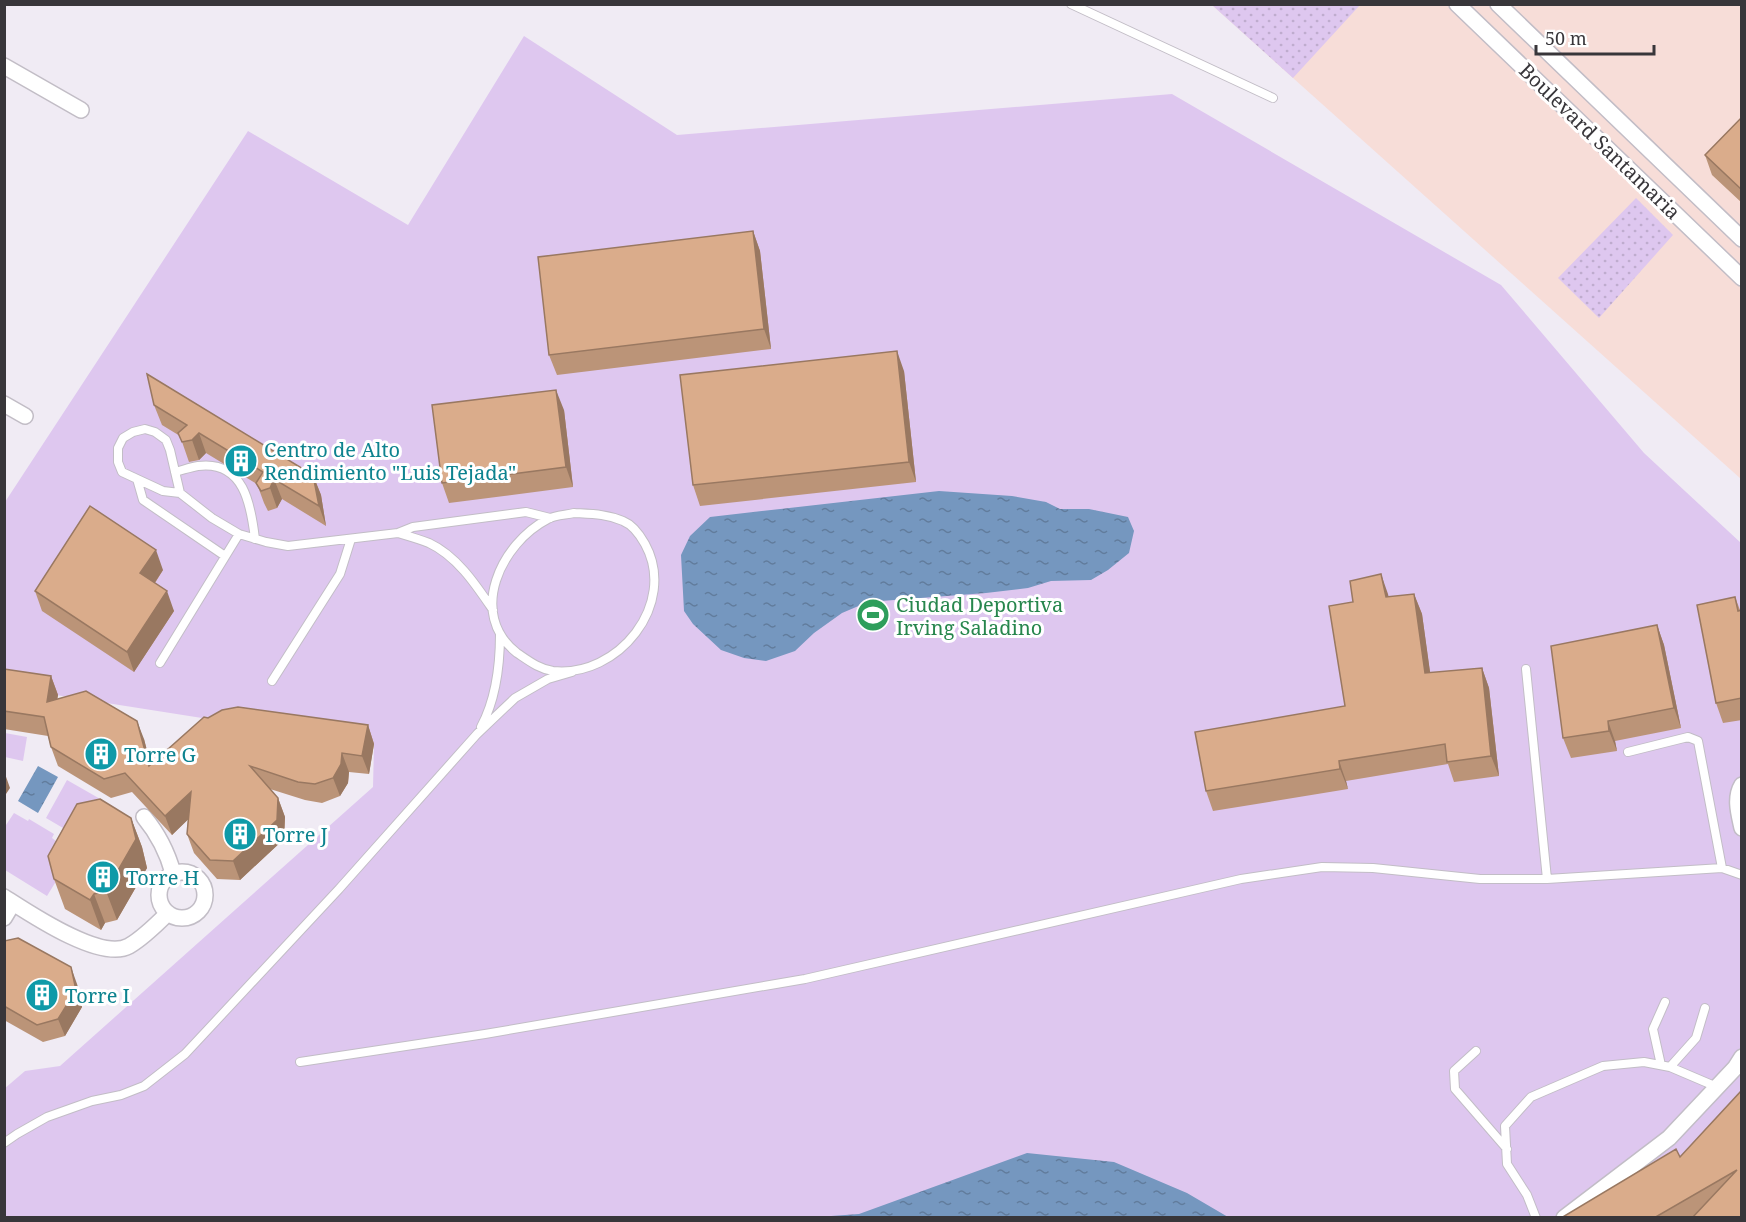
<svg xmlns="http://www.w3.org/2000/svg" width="1746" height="1222" viewBox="0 0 1746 1222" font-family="'Noto Serif',serif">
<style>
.commercial{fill:#f7ddd8}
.grass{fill:url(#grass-dots)}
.park{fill:#dec7ef}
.water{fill:url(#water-ripples)}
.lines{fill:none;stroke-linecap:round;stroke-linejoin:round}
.lane-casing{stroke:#c2bdc6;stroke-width:10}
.street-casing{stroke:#c2bdc6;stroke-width:18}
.lane{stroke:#fff;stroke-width:8}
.street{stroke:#fff;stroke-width:15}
.wall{fill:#bb9478}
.shaded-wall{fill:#997861}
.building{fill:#daac8b;stroke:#997861;stroke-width:1.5}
.labels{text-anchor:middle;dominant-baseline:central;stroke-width:6;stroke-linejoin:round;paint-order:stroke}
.street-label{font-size:20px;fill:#38363a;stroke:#fff}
.culture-label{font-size:20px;fill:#0d838f;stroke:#fff;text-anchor:start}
.leisure-label{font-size:20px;fill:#27864d;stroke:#fff;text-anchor:start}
</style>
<defs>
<pattern id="grass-dots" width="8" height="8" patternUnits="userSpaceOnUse" patternTransform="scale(1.5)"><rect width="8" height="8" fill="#dec7ef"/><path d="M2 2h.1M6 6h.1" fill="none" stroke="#bfacce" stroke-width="1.8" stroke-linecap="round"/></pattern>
<pattern id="water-ripples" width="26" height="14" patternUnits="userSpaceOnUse" patternTransform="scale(1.5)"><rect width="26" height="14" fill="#7597bf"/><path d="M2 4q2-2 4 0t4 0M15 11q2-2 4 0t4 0" fill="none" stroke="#617c9c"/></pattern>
</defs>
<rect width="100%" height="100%" fill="#f0ebf4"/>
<path class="commercial" d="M1212,5H1741V479L1293,78Z"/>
<path class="grass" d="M1212,5H1360L1293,78Z
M1636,198L1673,235L1599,318L1558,278Z"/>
<path class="park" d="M524,36L677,135L1172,94L1501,285L1644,453L1741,543V1217H5L4,1089L25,1071L60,1066L373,787L374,745L5,687V502L248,131L408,225Z
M5,733L27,737L23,761L5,757Z
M67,780L116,808L106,824L74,852L47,896L5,870L4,828L14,813L28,821L29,819L54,834L52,838L56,841L63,828L46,818Z"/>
<path class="water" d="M939,491L1012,496L1046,502L1060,509H1089L1128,517L1134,531L1129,553L1108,570L1091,580L1051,581L1028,588L986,593L868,602L842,613L814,633L795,651L766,661L744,658L721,650L693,624L684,611L681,555L690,536L710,517Z
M38,766L58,777L38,813L18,801Z
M1027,1153L1114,1162L1187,1193L1228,1217H817L859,1214Z"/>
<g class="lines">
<g class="lane-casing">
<path id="lane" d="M1071,4L1273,98
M175,472C183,470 191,467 198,466C244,460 251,505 255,539
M137,479L143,500L225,556
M180,493L170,450L166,440L155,432L145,429L133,432L123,438L118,448V462L122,472L163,491L180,493L212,518L239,534L266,542L288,546L398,533L413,527L526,512L550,518
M574,513C591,514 607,514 623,521C633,525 640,535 645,544C678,604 618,678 553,671C539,669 529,661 517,653C467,614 501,543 548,519C555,515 566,515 574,513Z
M398,533C408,536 419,539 429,543C457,556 476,585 493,610
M160,663L239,534
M1526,669L1547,879
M272,681L340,574L351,539
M481,727C496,699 500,666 500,634
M1628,752L1688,737L1698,741L1722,868
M1476,1051L1454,1071L1455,1089L1507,1149
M300,1062L485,1034L805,979L1241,879L1322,867L1373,868L1480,879H1547L1722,868L1742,875
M1661,1065L1653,1029L1665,1002
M1670,1067L1717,1087
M4,1143L17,1134L47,1117L92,1101L121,1095L144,1086L185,1054L339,889L477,734L515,698L548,679L572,672
M1536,1218L1527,1195L1507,1164L1505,1126L1531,1097L1603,1066L1644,1062L1670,1067L1696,1038L1705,1008"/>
</g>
<g class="street-casing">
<path id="street" d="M1457,4L1742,278
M1498,4L1742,239
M4,66L81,110
M4,404L25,416
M1742,785C1734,798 1739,814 1742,828
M144,817C158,834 167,851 173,873
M159 895a23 23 0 1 1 46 0a23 23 0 1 1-46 0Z
M4,897C29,913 101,962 129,946C143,938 157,924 168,913
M4,918L13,903
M1564,1218L1669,1138L1735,1068L1742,1057"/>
</g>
<use href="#lane" class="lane"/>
<use href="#street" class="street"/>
</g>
<path class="wall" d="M1742,117V203L1712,175L1705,155Z
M753,231L760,251L771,349L557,375L549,355Z
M904,371L916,482L700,506L693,485Z
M154,405L313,475L321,495L326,526L282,499L277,508L268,511L264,503L257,484L206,453L199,460L189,462L180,436L162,425Z
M564,410L573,487L449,503L442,483Z
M163,570L155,583L174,611L134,672L42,611L35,591Z
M1414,594L1422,614L1430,673L1482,668L1489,688L1499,776L1454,782L1448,764L1346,781L1348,789L1213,811L1206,791L1345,706L1388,597Z
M1735,597L1740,610H1742V720L1723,723L1716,703Z
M1657,625L1664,645L1681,728L1615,741L1617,751L1571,758L1563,738Z
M4,669L51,676L58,695L57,699L144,739L150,764L208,718L368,725L374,744L369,774L349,772L348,783L340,796L322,803L305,800L270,789L278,798L285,817L284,839L240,880L217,879L194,853L187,834L188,819L172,835L132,792L111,798L58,766L51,747L48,736L4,729Z
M131,818L142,847L147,868L117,920L105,923L101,930L65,909L54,879Z
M4,941L77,984L82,1007L65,1036L43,1042L4,1020Z
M1742,1090V1218L1693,1216L1691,1218H1561L1680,1157Z"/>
<path class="shaded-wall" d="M753,231L760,251L771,349L764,329Z
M897,351L904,371L916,482L909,462Z
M556,390L564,410L573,487L566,467Z
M199,433L206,453L199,460L192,440Z
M313,475L321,495L326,526L319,506Z
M274,479L282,499L277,508L270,488Z
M156,550L163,570L148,593L140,573Z
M1381,574L1388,594L1393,617L1386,597Z
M167,591L174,611L134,672L127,652Z
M1414,594L1422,614L1433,693L1425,673Z
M1657,625L1664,645L1681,728L1674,708Z
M1482,668L1489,688L1499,776L1491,756Z
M51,676L58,695L54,721L47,702Z
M137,721L144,739L156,784L149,766Z
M1608,721L1615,741L1617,751L1609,731Z
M368,725L374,744L369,774L362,756Z
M342,753L349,772L348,783L340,796L333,778Z
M1339,761L1346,781L1348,789L1340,769Z
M4,771L10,788L4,797Z
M191,792L197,811L172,835L165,816Z
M278,798L285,817L284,839L240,880L233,861Z
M131,818L142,847L147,868L117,920L106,891Z
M94,894L105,923L101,930L90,900Z
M71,967L77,984L82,1007L65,1036L58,1019Z"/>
<path class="building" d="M1742,117V190L1705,155Z
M753,231L764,329L549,355L538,257Z
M897,351L909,462L693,485L680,375Z
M147,374L313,475L319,506L274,479L270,488L261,491L256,483L263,472L199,433L192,440L182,442L178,433L187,425L154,405Z
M556,390L566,467L442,483L432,405Z
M90,506L156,550L140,573L167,591L127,652L35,591Z
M1381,574L1386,597L1414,594L1425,673L1482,668L1491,756L1447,762L1445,744L1339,761L1340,769L1206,791L1195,732L1345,706L1329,606L1353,602L1350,581Z
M1735,597L1738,611L1742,610V698L1716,703L1697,605Z
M1657,625L1674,708L1608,721L1609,731L1563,738L1551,646Z
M4,669L51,676L47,702L86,691L137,721L149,766L204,717L208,718L222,710L238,707L368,725L362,756L342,753L341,764L333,778L315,784L298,782L250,766L278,798L277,820L233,861L210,860L187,834L191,792L165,816L125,773L104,779L51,747L44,717L4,711Z
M100,799L131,818L136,839L106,891L94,894L90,900L54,879L48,856L77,804Z
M18,938L71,967L76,990L58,1019L37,1025L4,1006V941Z
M1742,1090V1218H1692L1737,1170L1654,1218H1561L1676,1149L1680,1157Z"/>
<defs>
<g id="building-disc" transform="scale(1.725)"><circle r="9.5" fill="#0f9aa8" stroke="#fff"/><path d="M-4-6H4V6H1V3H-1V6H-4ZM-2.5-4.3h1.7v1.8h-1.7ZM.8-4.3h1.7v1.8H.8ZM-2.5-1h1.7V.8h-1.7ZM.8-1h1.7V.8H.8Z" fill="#fff"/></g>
<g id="stadium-disc" transform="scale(1.725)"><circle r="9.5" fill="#2e9e5b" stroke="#fff"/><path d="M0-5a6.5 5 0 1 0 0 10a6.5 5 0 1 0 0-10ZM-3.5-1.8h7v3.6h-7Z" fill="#fff"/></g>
</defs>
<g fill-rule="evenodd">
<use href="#building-disc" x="241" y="461"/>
<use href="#stadium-disc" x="873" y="615"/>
<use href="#building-disc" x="101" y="754"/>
<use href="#building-disc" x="240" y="834"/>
<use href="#building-disc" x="103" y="877"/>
<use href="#building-disc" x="42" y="995"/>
</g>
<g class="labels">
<g class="street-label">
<text transform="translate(1600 141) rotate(44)">Boulevard Santamaria</text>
</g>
<g class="culture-label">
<text x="264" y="449">Centro de Alto<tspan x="264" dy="23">Rendimiento "Luis Tejada"</tspan></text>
<text x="124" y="754">Torre G</text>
<text x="263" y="834">Torre J</text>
<text x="126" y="877">Torre H</text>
<text x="65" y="995">Torre I</text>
</g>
<g class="leisure-label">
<text x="896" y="604">Ciudad Deportiva<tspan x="896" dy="23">Irving Saladino</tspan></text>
</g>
</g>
<rect width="1746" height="1222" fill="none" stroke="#38363a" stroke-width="12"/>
<path d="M1536 45v9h118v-9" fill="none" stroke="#38363a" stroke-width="3"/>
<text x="1545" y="45" font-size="18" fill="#38363a" stroke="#ffffff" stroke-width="4.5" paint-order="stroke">50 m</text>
</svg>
